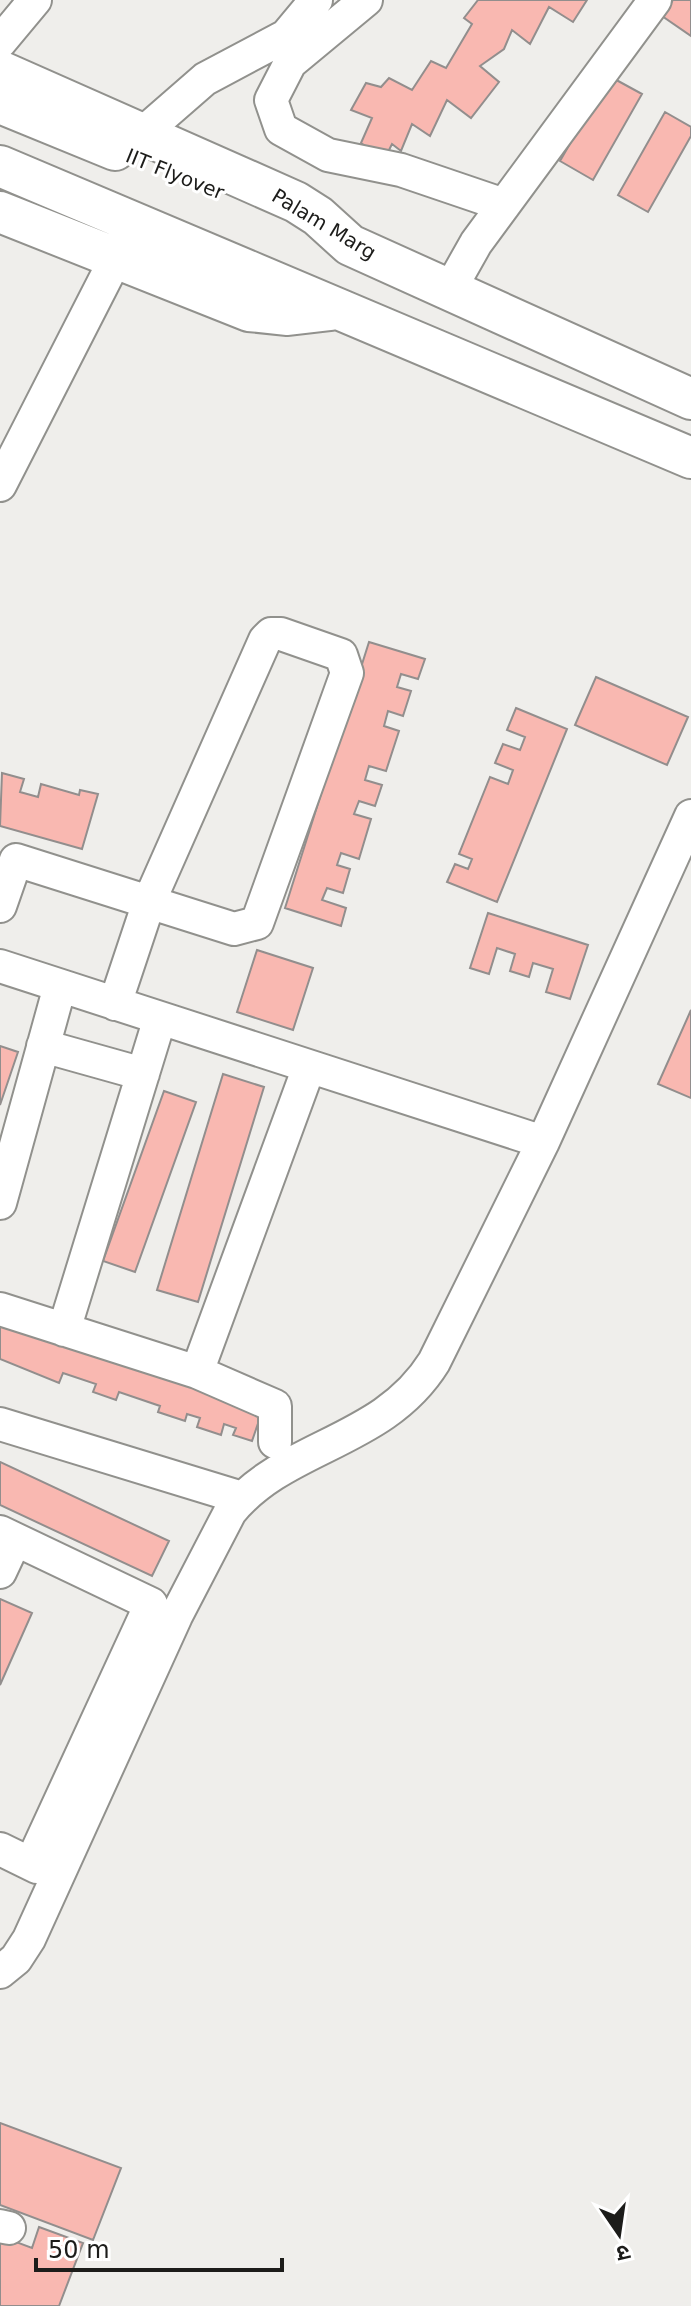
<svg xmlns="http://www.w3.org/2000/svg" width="691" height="2306" viewBox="0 0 691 2306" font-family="'DejaVu Sans','Noto Sans Devanagari',sans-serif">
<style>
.building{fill:#f9b8b1;stroke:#928e8d;stroke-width:2}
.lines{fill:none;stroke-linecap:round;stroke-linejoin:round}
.minor-casing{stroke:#91918d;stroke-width:36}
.major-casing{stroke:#91918d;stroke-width:44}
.minor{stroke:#fff;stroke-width:32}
.major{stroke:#fff;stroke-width:40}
.labels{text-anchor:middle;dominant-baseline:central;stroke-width:6;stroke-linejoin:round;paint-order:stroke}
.street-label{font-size:20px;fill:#1c1c1a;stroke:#fff}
</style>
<rect width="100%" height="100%" fill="#efeeeb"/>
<path class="building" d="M478,0H587L573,22L549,7L530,44L512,30L504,49L480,66L499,82L471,118L447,100L430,136L412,124L401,151L392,144L384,160L361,143L372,118L351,110L366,83L381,87L389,78L412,90L431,61L446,68L472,24L464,18Z
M673,0H691V36L662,16Z
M609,76L642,94L593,180L560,161Z
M665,112L691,127V136L648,212L618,195Z
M369,642L425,659L418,679L401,674L397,687L411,691L403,716L388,711L384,726L399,731L386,771L369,766L365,780L382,785L375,806L359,801L354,814L371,819L359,859L341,853L337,865L350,869L343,893L327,888L322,900L346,908L341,926L285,908Z
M596,677L688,717L667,765L575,725Z
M516,708L567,729L497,902L447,882L455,864L468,869L472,859L459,854L490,777L508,784L513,770L495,763L503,744L520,750L525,737L507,730Z
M2,773L24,779L20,792L38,797L41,784L79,795L80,790L98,794L82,849L0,826Z
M488,913L588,945L570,999L546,992L553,969L533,963L529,977L510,971L515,954L497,948L489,974L470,968Z
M257,950L313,968L293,1030L237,1012Z
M691,1010V1098L658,1084Z
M0,1046L18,1052L0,1105Z
M223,1074L264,1087L198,1302L157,1290Z
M164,1091L196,1102L135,1272L103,1261Z
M0,1317L264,1406L252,1441L233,1435L236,1428L224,1424L221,1435L197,1427L200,1418L187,1414L185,1421L158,1412L160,1406L119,1392L116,1400L93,1392L96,1384L63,1373L59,1383L0,1359Z
M0,1462L169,1541L152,1576L0,1505Z
M0,1599L32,1613L0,1685Z
M0,2123L121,2168L93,2240L0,2205Z
M39,2227L83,2243L59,2306H0V2236L32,2248Z"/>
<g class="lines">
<g class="minor-casing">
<path id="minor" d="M366,0L290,63L271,100L281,129L328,155L401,170L504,205
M0,42L35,0
M143,133L205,79L286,36L316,0
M449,291L476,243L655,0
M0,485L116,258
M0,906L16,860L234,929L257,923L347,673L341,655L281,634H271L265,640L149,902L115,1004
M0,966L543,1142
M43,1046L143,1074
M0,1203L60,986
M0,1309L197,1372L275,1406V1442
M64,1330L160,1018
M197,1372L309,1067
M0,1424L242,1498
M0,1532L151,1604L31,1864
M0,1572L15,1540
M0,1849L37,1867
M0,1972L16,1959L29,1939L176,1616L230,1512C285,1444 383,1444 434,1362L543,1142L691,816
M0,2226L9,2228"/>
</g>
<g class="major-casing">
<path id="major" d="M0,71L296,202L318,216L350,245L691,399
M0,103L115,150
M0,166L691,458
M0,212L249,311L288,315L331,310"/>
</g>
<use href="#minor" class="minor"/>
<use href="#major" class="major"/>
</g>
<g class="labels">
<g class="street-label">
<text transform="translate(175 174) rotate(22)">IIT Flyover</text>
<text transform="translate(324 224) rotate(31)">Palam Marg</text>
</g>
</g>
<g transform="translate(619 2234) rotate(167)" stroke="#ffffff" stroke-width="6" paint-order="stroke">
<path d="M0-6L14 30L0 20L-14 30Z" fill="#1c1c1a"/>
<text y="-12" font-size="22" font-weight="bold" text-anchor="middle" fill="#1c1c1a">उ</text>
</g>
<path d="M36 2258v12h246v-12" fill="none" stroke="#1c1c1a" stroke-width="4"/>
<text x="48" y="2258" font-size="24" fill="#1c1c1a" stroke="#ffffff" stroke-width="6" paint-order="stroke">50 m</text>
</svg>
